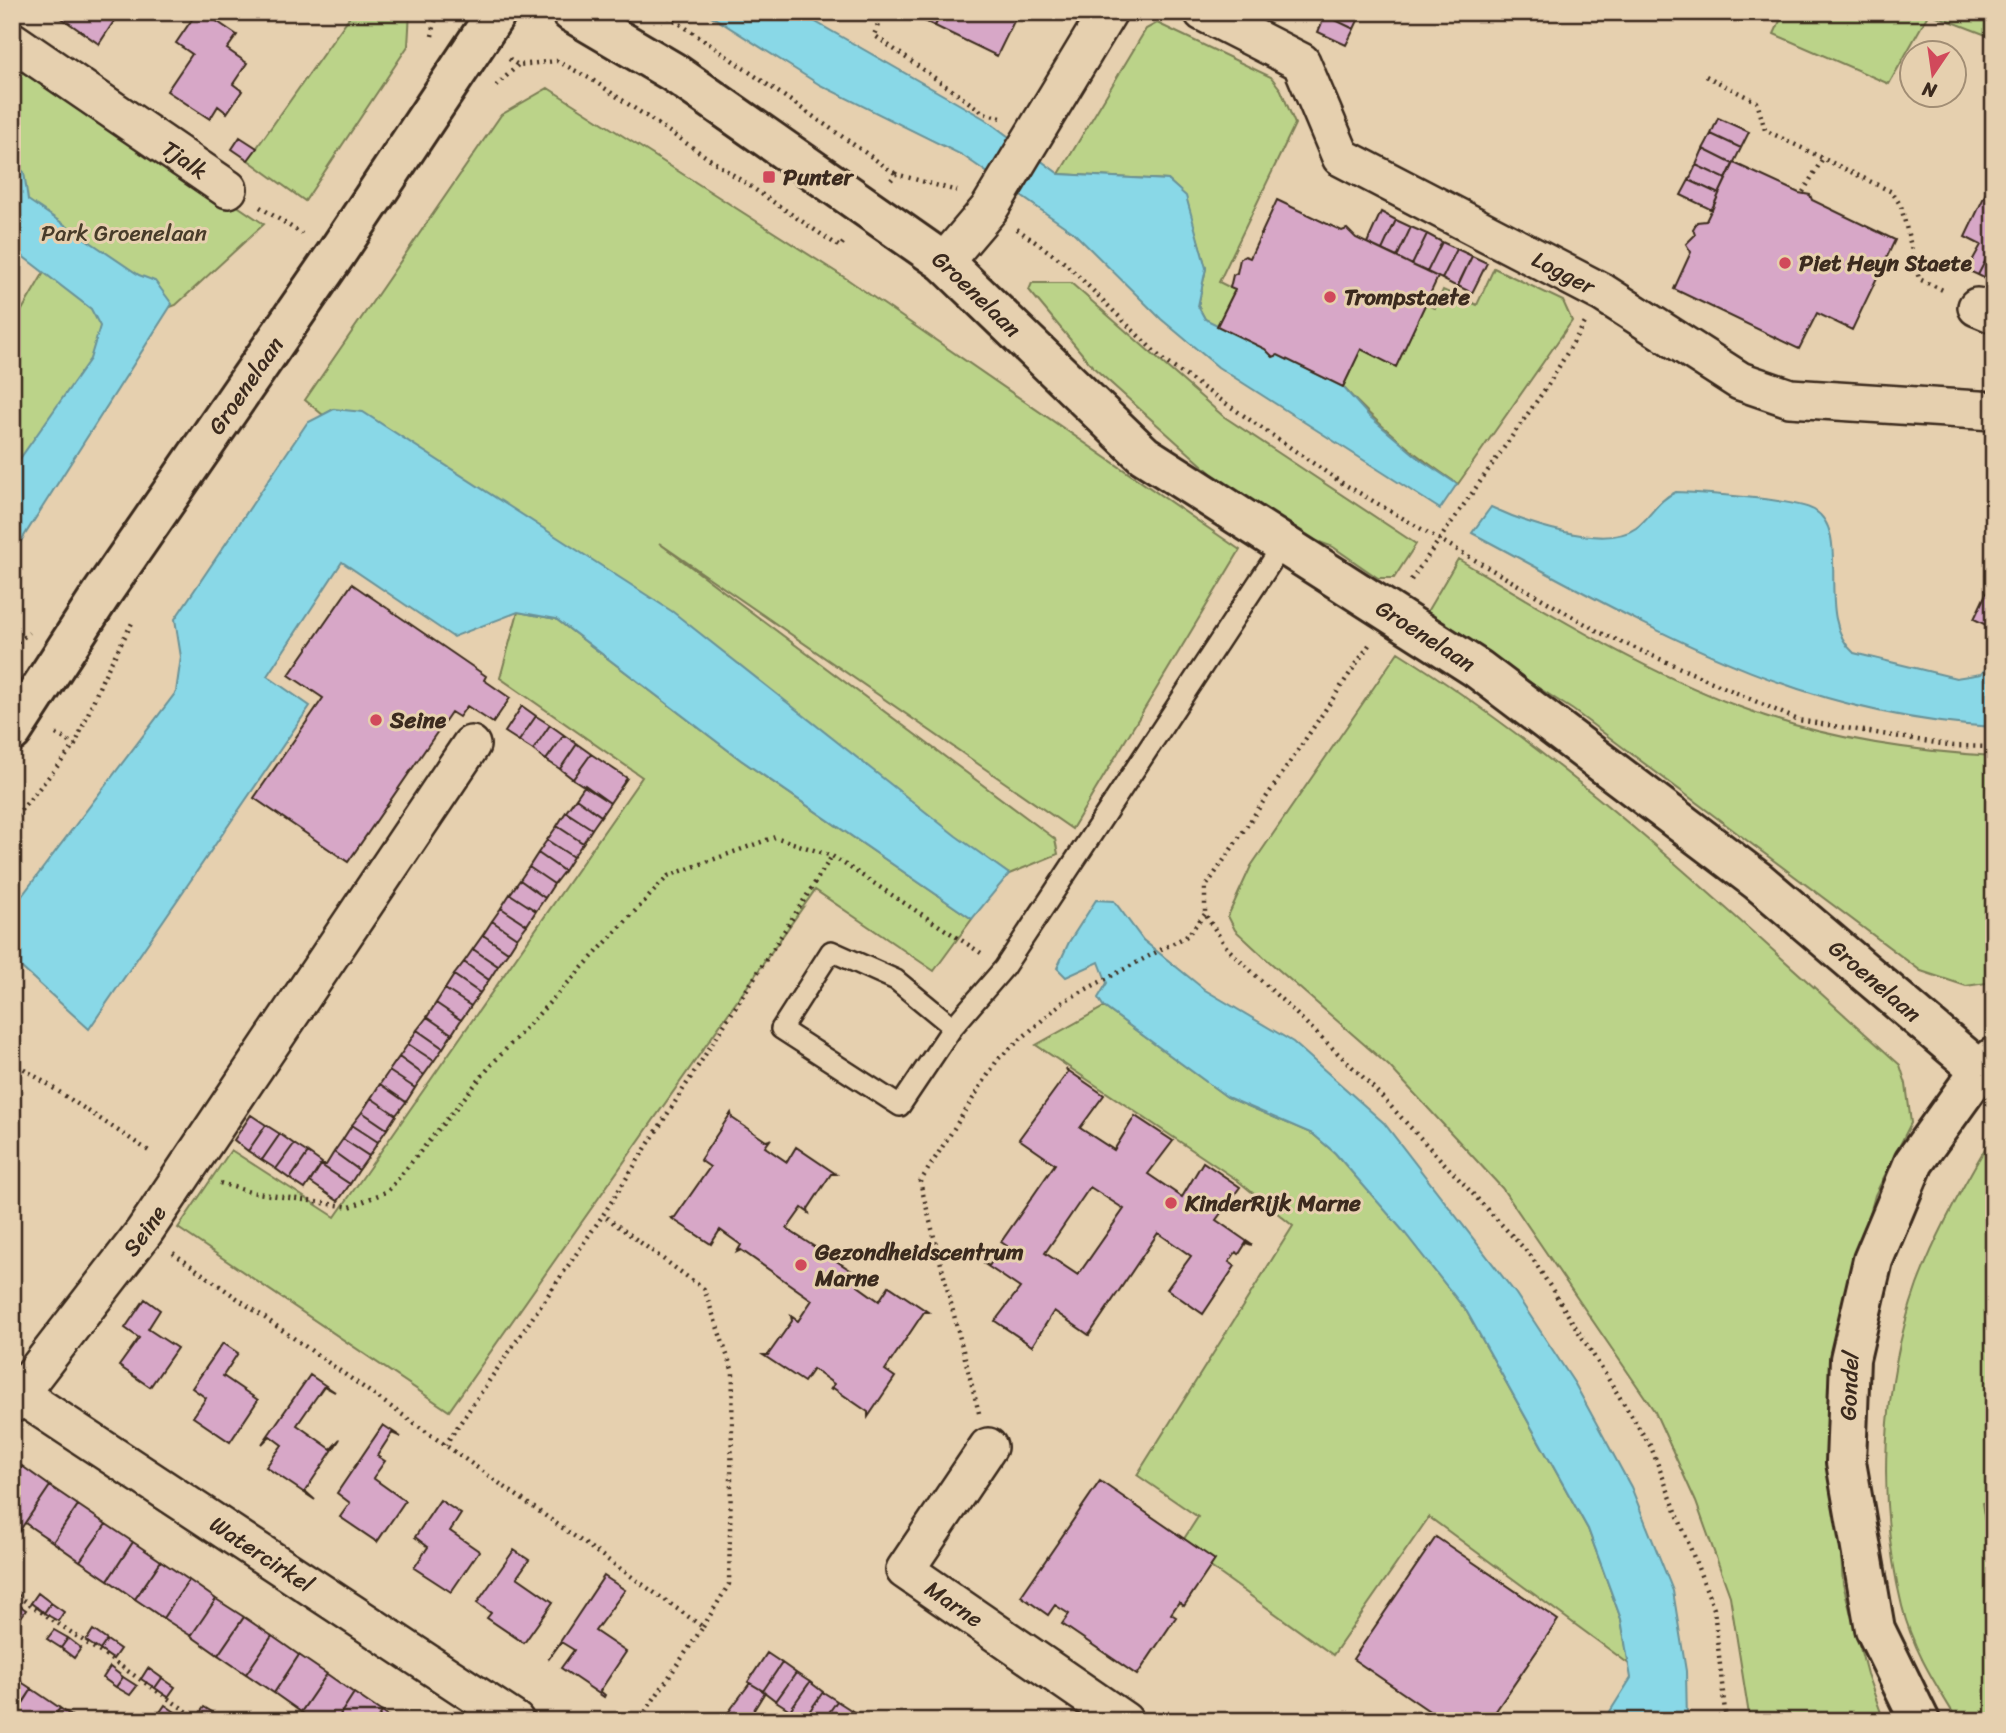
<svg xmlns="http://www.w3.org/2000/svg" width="2006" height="1733" viewBox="0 0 2006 1733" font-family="Sriracha,sans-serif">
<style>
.green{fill:#bbd389;stroke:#7b7e54;stroke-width:2}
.water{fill:#89d8e7;stroke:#6a9297;stroke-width:2}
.building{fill:#d7a7c7;stroke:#3b2a1e;stroke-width:2;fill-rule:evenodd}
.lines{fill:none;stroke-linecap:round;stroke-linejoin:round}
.service-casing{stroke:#3b2a1e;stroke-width:24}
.minor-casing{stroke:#3b2a1e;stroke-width:42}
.tertiary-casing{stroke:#3b2a1e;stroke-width:44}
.path{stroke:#3b2a1e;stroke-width:4.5;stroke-dasharray:2 5;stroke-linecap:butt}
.service{stroke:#e6d0af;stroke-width:19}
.minor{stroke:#e6d0af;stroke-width:37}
.tertiary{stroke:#e6d0af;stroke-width:38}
.poi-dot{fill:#d1495b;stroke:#e6d0af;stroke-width:2.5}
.labels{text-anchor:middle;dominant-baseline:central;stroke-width:6;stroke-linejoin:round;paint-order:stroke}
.street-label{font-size:23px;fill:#3b2a1e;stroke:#e6d0af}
.poi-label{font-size:23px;font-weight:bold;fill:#3b2a1e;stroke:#e6d0af;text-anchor:start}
.park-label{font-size:23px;fill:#483b29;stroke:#e6d0af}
</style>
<rect width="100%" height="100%" fill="#e6d0af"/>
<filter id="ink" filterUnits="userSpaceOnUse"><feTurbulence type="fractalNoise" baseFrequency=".0143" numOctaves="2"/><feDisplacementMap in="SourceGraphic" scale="14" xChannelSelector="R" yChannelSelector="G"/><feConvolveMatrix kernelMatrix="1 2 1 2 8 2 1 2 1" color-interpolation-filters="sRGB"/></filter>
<g filter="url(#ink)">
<path class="green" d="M353,12H410L408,46L305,201L248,160Z
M1784,12H1994V38L1929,13L1889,84L1774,34Z
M1157,23L1271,77L1281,90L1295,124L1219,282L1235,290L1217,326L1205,319L1198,306L1206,268L1185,196L1168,180L1059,174L1146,29Z
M12,54L264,224L176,305L104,332L92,365L12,472V327L46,269L12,220Z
M548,88L847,279L1240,550L1072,829L659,543L1055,839L1058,854L1009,874L334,409L323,415L305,400L501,115Z
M1494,268L1563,301L1572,321L1458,484C1415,456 1377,424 1343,387L1361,349L1396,366L1425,304L1435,308L1443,290L1477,305Z
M1032,283H1071L1223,416L1416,544L1394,578H1378L1333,547L1289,531L1212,474L1093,367L1029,290Z
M1458,559C1549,613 1641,670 1740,707C1820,738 1908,751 1994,756V982L1966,986L1921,971L1573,710L1425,615Z
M518,612L556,619L741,760L972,919L934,971L815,890L449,1411L178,1228L231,1150L335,1217L642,777L500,678Z
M1398,652C1582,768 1739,921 1900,1065L1906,1084L1911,1123L1875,1195L1852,1280L1838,1510L1843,1584L1867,1674L1884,1721H1750L1730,1596L1696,1502L1655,1412L1502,1188L1389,1066L1264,957L1235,930L1228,916L1251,866Z
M1104,1007L1227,1097L1313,1134L1335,1153L1404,1231L1467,1312L1588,1529L1621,1619L1629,1664L1429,1517L1333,1655L1180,1545L1198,1517L1137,1475L1293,1226L1237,1180L1036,1045Z
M1986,1147L1994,1154V1501L1982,1503L1994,1577V1721H1958C1936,1685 1912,1648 1902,1606C1877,1503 1881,1386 1917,1285C1935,1237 1960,1191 1986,1147Z"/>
<path class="water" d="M705,12H798L985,119L1059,174L1168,180L1186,196L1206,268L1198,306L1205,319L1343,387L1369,416L1421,460L1457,484L1440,509L1218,367L1161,319L1074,233L962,155L820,85Z
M12,163L24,172L28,200L139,275L155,281L172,304L12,555V470L90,359L100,326L91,309L12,248Z
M334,409L363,412L673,612L956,836L1009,874L972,919L741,760L556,619L518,612L453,637L342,562L267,676L310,706L89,1029L12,959V909L176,692L181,657L175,619L307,423Z
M1676,492C1700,493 1796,499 1814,510C1853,533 1813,617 1854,653L1956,678L1981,674L1994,660V727C1793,716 1644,624 1472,533L1491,507C1523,522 1604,551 1636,528C1651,517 1658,499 1676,492Z
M1096,900L1114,901L1143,940L1205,990L1293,1042L1384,1123L1516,1294L1575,1384L1631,1487L1673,1591L1686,1671L1687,1721H1604L1631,1678L1621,1619L1588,1529L1467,1312L1404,1232L1335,1153L1313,1134L1227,1097L1104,1007L1098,998L1107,983L1099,962L1066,977L1057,968L1069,942Z"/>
<path class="building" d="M53,12H120L99,44Z
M197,12H203L237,35L227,49L247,63L233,84L242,91L227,113L218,106L210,119L167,91L192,54L176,43Z
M921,12H935L938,20L935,26L918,18Z
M941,12H1017L1018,13L997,56L935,26Z
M1327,12H1357L1361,14L1354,29L1325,15Z
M1325,15L1354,29L1346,45L1318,32Z
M1718,118L1749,132L1741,148L1711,134Z
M1711,134L1741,148L1733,164L1703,149Z
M240,137L257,148L248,160L232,149Z
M1703,149L1733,164L1726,179L1696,165Z
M1734,163L1799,193L1810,195L1812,200L1895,240L1852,330L1817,313L1799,349L1674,289L1691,252L1686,244L1695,235L1693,229L1697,222L1706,221Z
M1696,165L1726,179L1719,194L1689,180Z
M1994,176V244L1978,275L1967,270L1981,245L1965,237Z
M1689,180L1719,194L1712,210L1681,195Z
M1277,200L1342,231L1347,229L1356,238L1438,277L1396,367L1361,349L1343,387L1278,355L1273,357L1265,349L1217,326L1235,290L1230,288L1233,275L1237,273L1240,259L1245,256L1250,258Z
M1381,212L1396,220L1382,250L1367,243Z
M1396,220L1411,227L1397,257L1382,250Z
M1411,227L1427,234L1412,265L1397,257Z
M1427,234L1442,242L1427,272L1412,265Z
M1442,242L1457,249L1442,279L1427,272Z
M1994,244V274L1990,281L1978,275Z
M1457,249L1472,256L1457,287L1442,279Z
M1472,256L1487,263L1472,293L1458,286Z
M1994,566V629L1974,619L1991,583L1986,575Z
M352,584L486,676L484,680L510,698L493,723L467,706L459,717L451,712L348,862L254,798L323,698L289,675Z
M522,706L536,716L519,741L505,732Z
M536,716L550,725L533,750L519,741Z
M550,725L564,735L546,760L533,750Z
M564,735L577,744L560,769L546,760Z
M577,744L591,754L573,779L560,769Z
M591,754L627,778L610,803L573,779Z
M585,785L610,803L601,816L576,798Z
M576,798L601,816L592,829L566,812Z
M566,812L592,829L583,843L557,826Z
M557,826L583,843L573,857L547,840Z
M547,840L573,857L564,871L538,853Z
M538,853L564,871L554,884L529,867Z
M529,867L554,884L545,898L520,880Z
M520,880L545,898L536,911L510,894Z
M510,894L536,911L527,925L501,908Z
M501,908L527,925L517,938L492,921Z
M492,921L517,938L508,952L483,935Z
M483,935L508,952L498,966L473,949Z
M473,949L498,966L489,980L464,962Z
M464,962L489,980L480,993L454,975Z
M454,975L480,993L471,1006L445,989Z
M445,989L471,1006L461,1020L436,1003Z
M436,1003L461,1020L452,1034L427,1017Z
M427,1017L452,1034L443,1048L417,1030Z
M417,1030L443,1048L434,1061L408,1044Z
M408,1044L434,1061L424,1075L399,1057Z
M399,1057L424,1075L415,1088L389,1071Z
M1066,1069L1104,1095L1080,1128L1114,1150L1135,1116L1173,1141L1148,1174L1182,1197L1203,1162L1240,1187L1216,1220L1252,1245L1246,1243L1239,1254L1236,1252L1229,1262L1235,1266L1203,1314L1167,1289L1191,1256L1158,1233L1089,1335L1054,1311L1032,1346L995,1321L1020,1288L983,1263L989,1266L997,1254L1001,1256L1007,1246L1001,1242L1055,1164L1019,1139L1068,1072ZM1090,1187L1124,1209L1078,1275L1045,1253Z
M389,1071L415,1088L406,1102L380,1084Z
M380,1084L406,1102L396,1115L371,1098Z
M371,1098L396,1115L387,1129L362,1112Z
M362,1112L387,1129L378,1142L352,1125Z
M731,1113L732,1118L766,1141L770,1140L765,1147L787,1162L796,1147L836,1174H831L808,1209L809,1213L802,1208L787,1229L861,1277L858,1286L879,1301L889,1286L928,1312H924L885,1370L895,1377L868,1417V1412L833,1388L830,1390L834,1384L813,1369L804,1382L763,1355H768L792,1321L791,1316L798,1321L812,1300L741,1250L737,1252L741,1245L720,1230L711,1244L671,1218L675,1217L710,1167L700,1160Z
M251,1115L266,1125L248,1151L234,1140Z
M266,1125L280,1134L262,1160L248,1151Z
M352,1125L378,1142L369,1156L343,1139Z
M280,1134L294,1144L276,1169L262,1160Z
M343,1139L369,1156L359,1170L334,1152Z
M294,1144L308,1153L290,1179L276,1169Z
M334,1152L359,1170L350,1184L321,1165H326Z
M308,1153L322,1163L305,1189L290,1179Z
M321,1165L350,1184L338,1201L310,1182Z
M145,1299L160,1310L148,1329L177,1348L150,1387L119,1366L139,1338L125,1328Z
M223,1343L238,1353L223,1376L258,1400L230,1442L193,1417L206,1398L192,1388Z
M310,1375L335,1392L324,1386L297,1425L331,1449L340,1439L305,1491L315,1500L266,1467L282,1445L270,1436L262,1444Z
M383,1425L401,1437L392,1433L377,1456L385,1461L373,1478L405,1501L377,1542L340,1517L350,1503L337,1493Z
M22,1466L50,1486L18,1533L12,1529V1481Z
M1100,1481L1215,1560L1184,1606L1179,1602L1171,1614L1176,1617L1137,1675L1062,1624L1069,1614L1055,1605L1048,1615L1021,1596Z
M50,1486L78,1505L53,1542L25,1523Z
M440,1500L461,1514L450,1531L479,1551L451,1592L414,1568L428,1547L415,1537Z
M78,1505L106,1524L80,1561L53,1542Z
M106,1524L133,1542L108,1580L80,1561Z
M1436,1537L1558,1620L1489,1721H1444L1353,1659Z
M133,1542L161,1561L135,1599L108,1580Z
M514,1550L529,1560L517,1577L553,1602L524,1643L487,1618L491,1613L477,1603Z
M161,1561L189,1580L163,1618L135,1599Z
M604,1576L625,1590L595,1631L626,1652L600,1691L605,1695L604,1697L561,1668L574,1650L561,1642L548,1660Z
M189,1580L216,1599L191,1636L163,1618Z
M38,1593L51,1603L44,1613L31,1603Z
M216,1599L244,1617L218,1655L191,1636Z
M13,1601L26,1610L19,1620L12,1615Z
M51,1603L64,1612L58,1621L44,1613Z
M244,1617L272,1636L246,1674L218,1655Z
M54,1630L68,1638L61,1648L47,1639Z
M93,1630L107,1640L100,1650L86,1641Z
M272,1636L299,1655L274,1693L246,1674Z
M68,1638L81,1648L74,1658L61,1648Z
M107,1640L120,1649L113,1659L100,1650Z
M767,1653L782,1663L763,1691L748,1682Z
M299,1655L327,1674L301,1712L274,1693Z
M782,1663L796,1673L776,1701L763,1691Z
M110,1667L123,1677L116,1687L103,1678Z
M148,1668L162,1678L155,1688L141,1679Z
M796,1673L810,1682L790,1710L776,1701Z
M327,1674L354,1693L336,1721H314L301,1712Z
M12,1676L32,1689L12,1719Z
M123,1677L137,1686L130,1695L116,1687Z
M162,1678L175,1687L168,1697L155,1688Z
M810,1682L823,1692L804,1719L790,1710Z
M750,1683L765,1692L747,1721H722Z
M32,1689L60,1708L51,1721H12Z
M823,1692L837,1701L823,1721H806L804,1719Z
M354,1693L382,1712L376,1721H336Z
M837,1701L851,1710L844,1721H823Z
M165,1705L178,1714L174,1721H166L158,1715Z
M204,1707L217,1715L213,1721H203L197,1717Z
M60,1708L79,1721H51Z
M851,1710L864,1720V1721H844Z
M382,1712L395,1721H376Z"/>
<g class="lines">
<g class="service-casing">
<path id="service" d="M953,1027L896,980L831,951L781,1029L900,1106L953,1027L1004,968L1282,546"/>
</g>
<g class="minor-casing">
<g id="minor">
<path id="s1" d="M1203,12L1301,62L1341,157L1603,293L1740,381L1790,398L1994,411"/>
<path id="s2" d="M12,41L228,189"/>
<path d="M944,262L989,209L1108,12"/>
<path d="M1977,307L1994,314"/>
<path id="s3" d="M19,1394L144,1232L471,745"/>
<path id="s4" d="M12,1404L19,1394L515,1721"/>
<path id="s5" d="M988,1447L905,1570L1124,1721"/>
</g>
</g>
<g class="tertiary-casing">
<g id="tertiary">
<path id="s6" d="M571,12L673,72L944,262L1144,455L1478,669L1758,881L1980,1070"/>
<path id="s7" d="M12,732L101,595L336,254L497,12"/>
<path id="s8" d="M1920,1721L1875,1629L1846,1462L1850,1359L1873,1260L1914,1162L1980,1070L1994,1057"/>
</g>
</g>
<path class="path" d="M437,12L449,20
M663,12L896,174
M883,12L874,35L984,113L1001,118
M432,36L437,13
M509,59L518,65L557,61L591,79L840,247L845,240
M1706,76L1757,102L1765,130L1892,192L1901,206L1919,279L1945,291
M496,86L518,65
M891,180L896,174L957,191
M1803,192L1823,158
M260,207L302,234
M1017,229L1065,263L1164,361L1342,483L1601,633L1798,720L1954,746L1994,747
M1411,580L1548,385L1585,323
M1369,645L1205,888V914L1227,948L1367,1081L1531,1256L1651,1447L1714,1609L1726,1721
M12,646L29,633
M56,734L75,745
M12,821L75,745L103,678L132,623
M12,1061L152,1153
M220,1183L250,1192L350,1207L388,1191L492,1064L668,876L775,837L832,856L981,953
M173,1253L703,1627L639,1721
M979,1413L920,1182L998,1059L1064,1001L1187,936L1205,914
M445,1445L603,1215
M12,1592L201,1721
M703,1627L729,1584L733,1372L704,1289L603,1215L832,856"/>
<use href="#service" class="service"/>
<use href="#minor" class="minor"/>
<use href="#tertiary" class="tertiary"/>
</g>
</g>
<g class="poi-dot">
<rect x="762" y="170" width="14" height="14" rx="3.5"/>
<circle cx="1785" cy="263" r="7"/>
<circle cx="1330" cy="297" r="7"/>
<circle cx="376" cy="720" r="7"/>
<circle cx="1171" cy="1203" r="7"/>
<circle cx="801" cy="1265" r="7"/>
</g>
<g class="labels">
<g class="street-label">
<text stroke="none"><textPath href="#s2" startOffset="210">Tjalk</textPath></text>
<text stroke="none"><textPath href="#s1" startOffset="464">Logger</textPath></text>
<text stroke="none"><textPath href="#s6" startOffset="495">Groenelaan</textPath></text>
<text stroke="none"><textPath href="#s7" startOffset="418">Groenelaan</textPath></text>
<text stroke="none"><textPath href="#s6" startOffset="1062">Groenelaan</textPath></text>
<text stroke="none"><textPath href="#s6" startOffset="1629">Groenelaan</textPath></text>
<text stroke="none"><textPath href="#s3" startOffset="206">Seine</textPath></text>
<text stroke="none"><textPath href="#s8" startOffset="348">Gondel</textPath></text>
<text stroke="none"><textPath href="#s4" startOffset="303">Watercirkel</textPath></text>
<text stroke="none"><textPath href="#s5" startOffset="208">Marne</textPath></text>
</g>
<g class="poi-label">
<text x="783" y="177">Punter</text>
<text x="1799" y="263">Piet Heyn Staete</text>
<text x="1344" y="297">Trompstaete</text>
<text x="390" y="720">Seine</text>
<text x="1185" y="1203">KinderRijk Marne</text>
<text x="815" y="1252">Gezondheidscentrum<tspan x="815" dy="26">Marne</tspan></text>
</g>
<g class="park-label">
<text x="124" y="233">Park Groenelaan</text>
</g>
</g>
<rect width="2006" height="1733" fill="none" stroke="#e6d0af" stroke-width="42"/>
<rect x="21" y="21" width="1964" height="1691" fill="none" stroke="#3b2a1e" stroke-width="2.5" filter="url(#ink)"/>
<g transform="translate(1933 74) rotate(193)"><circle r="33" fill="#e6d0af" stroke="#a28e75" stroke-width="2"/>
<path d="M0-5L12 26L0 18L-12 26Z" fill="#d1495b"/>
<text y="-10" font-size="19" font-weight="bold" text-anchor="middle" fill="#3b2a1e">N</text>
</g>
</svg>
